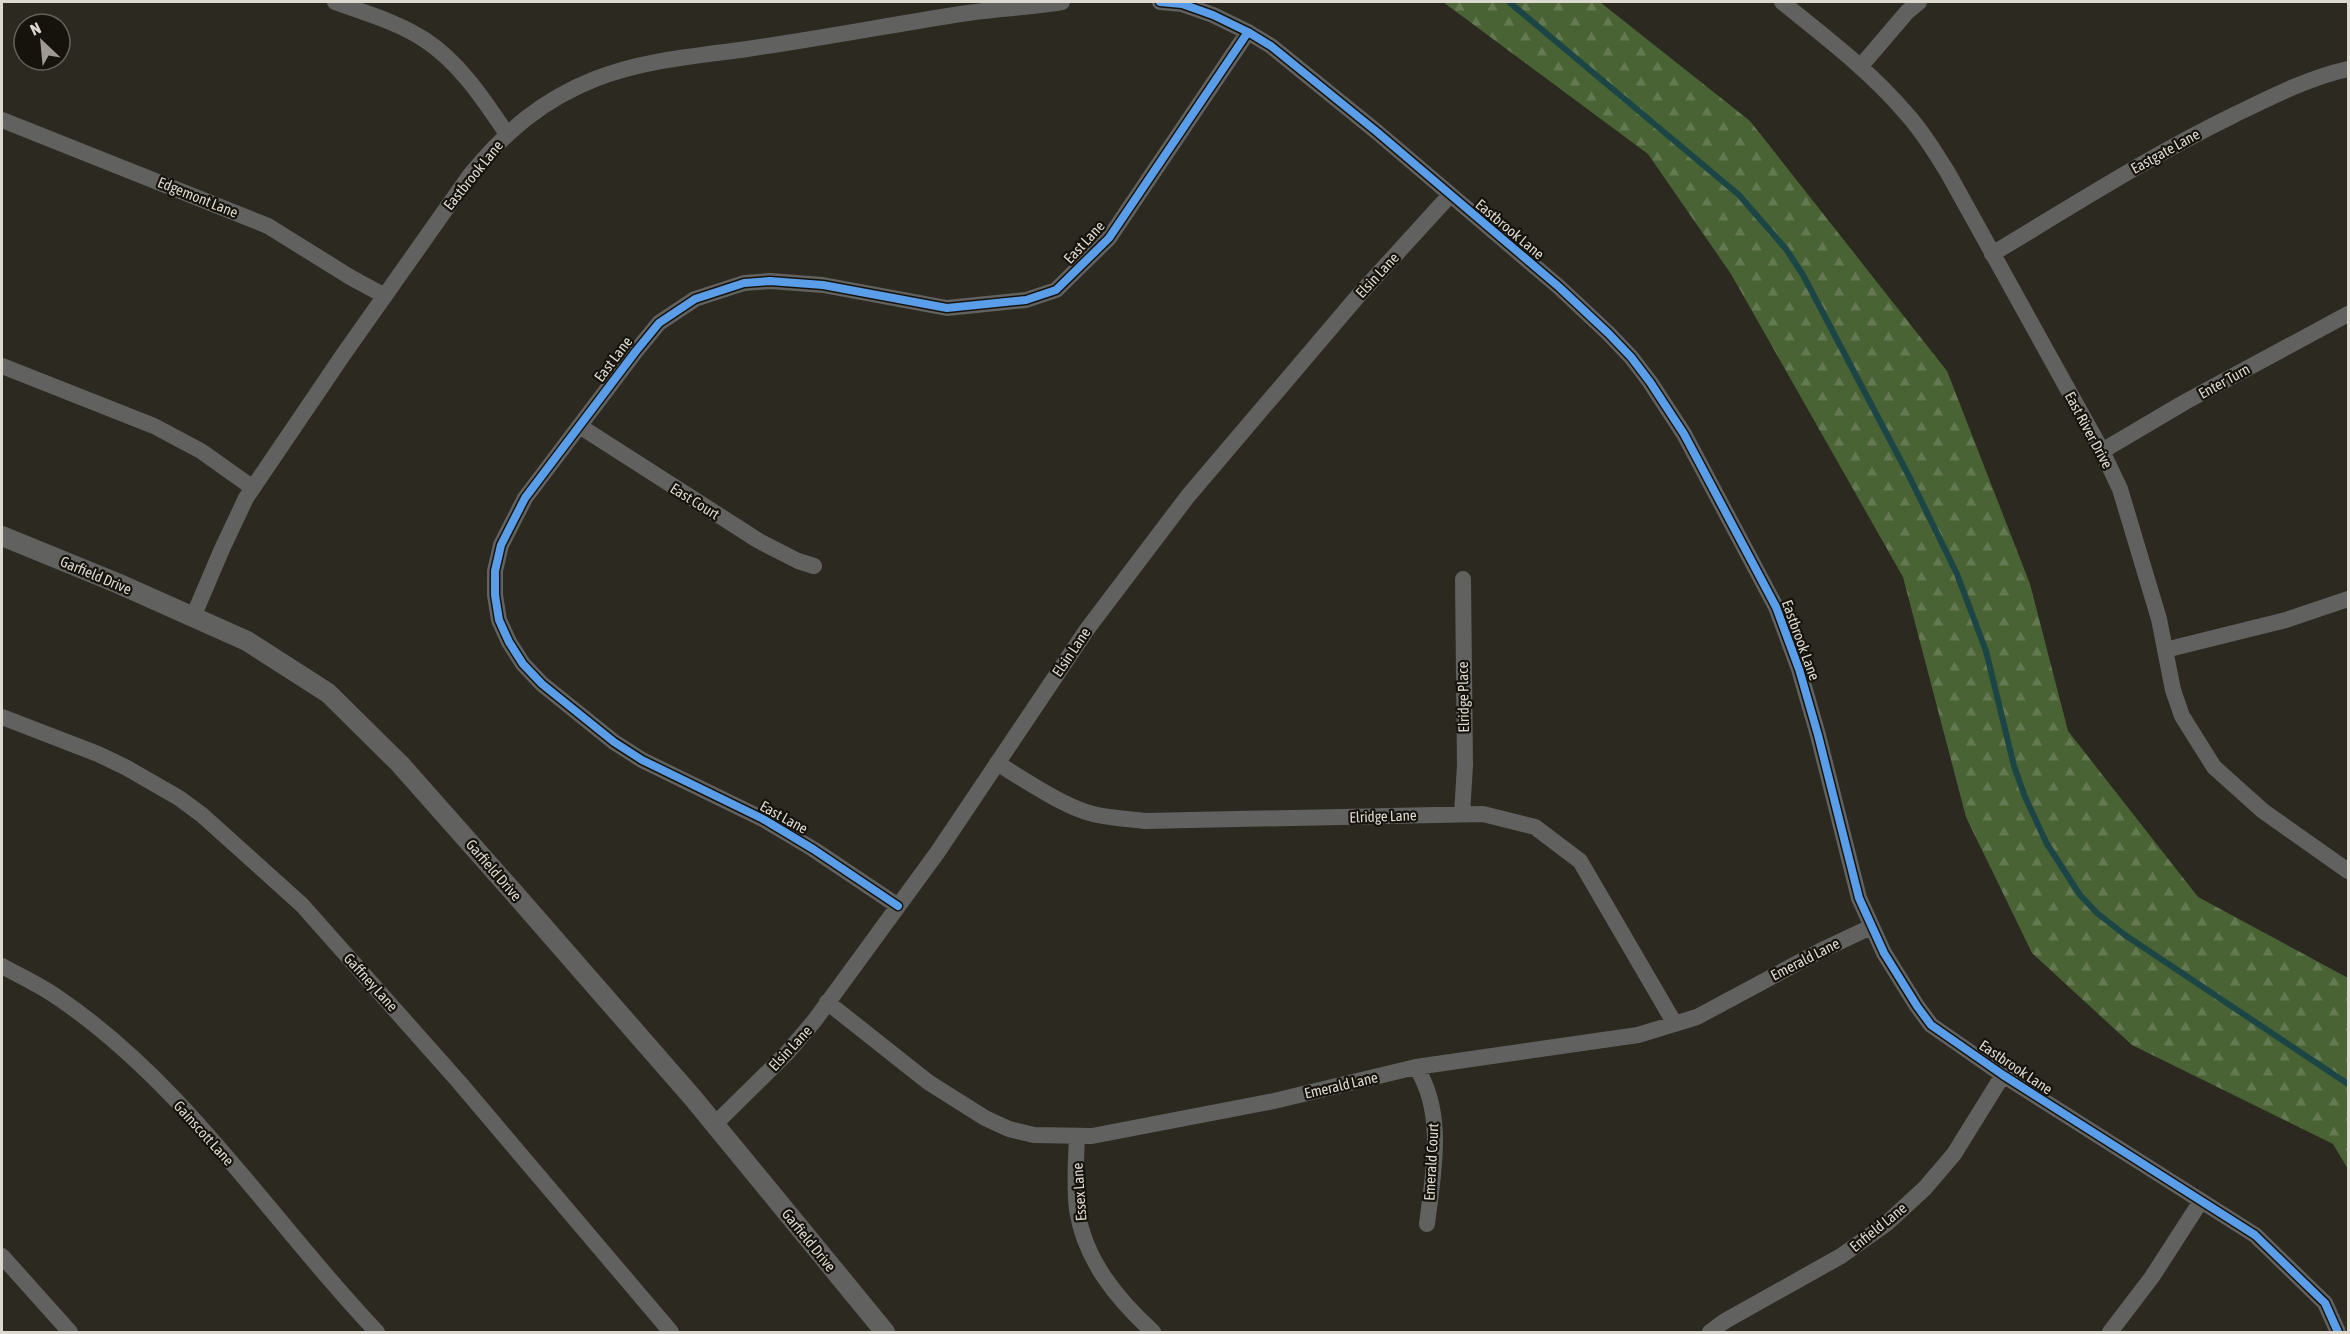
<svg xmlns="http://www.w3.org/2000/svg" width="2350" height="1334" viewBox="0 0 2350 1334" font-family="'Asap Condensed',sans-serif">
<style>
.forest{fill:url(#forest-firs)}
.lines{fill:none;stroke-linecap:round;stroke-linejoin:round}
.stream{stroke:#1c4646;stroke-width:6}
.minor{stroke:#616260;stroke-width:16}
.tertiary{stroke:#616260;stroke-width:20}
.cycleway-casing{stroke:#16130d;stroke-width:11}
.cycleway{stroke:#5a9eea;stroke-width:8}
.labels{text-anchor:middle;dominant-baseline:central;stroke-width:4.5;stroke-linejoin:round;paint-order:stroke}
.street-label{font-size:15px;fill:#ddd9d0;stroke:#16130d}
</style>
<defs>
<pattern id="forest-firs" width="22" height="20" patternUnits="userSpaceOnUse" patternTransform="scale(1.5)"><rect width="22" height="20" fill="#4a6335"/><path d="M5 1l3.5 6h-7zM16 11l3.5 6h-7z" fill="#647951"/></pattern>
</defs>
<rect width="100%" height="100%" fill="#2c2921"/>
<path class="forest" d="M1443,2H1600L1750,121L1947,371L2030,584L2068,731L2198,897L2348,978V1169L2333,1144L2132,1045L2032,953L1966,817L1903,577L1731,274L1648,154Z"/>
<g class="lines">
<path class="stream" d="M1509,2L1739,195L1786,249L1803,275L1911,480L1957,574L1986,651L2014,766L2025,797L2047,844L2080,895L2097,913L2125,935L2348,1084"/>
<path class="minor" d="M335,2C365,13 398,22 425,40C460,63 484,100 507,134
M1160,2L1182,4L1213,15L1248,32L1271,46L1377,132L1559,287L1608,333L1631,357L1650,382L1684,434L1776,607L1799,669L1818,735L1859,898L1884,953L1917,1006L1931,1025L2003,1075L2255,1235L2325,1303L2338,1332
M1782,2C1825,37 1869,70 1905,112C1922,131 1935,152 1948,173L2102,451L2120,489L2159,619L2173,690L2182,716L2214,767L2263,811L2348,871
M1860,67L1907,12L1919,2
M2,120L268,226L350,277L385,296
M1992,254C2072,206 2150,156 2234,115C2271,97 2308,78 2348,69
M2,366L154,426L201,451L253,488
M581,427L759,541L798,561L814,566
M2102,451L2185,402L2348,314
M193,617L222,549L246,498L343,355L470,175C506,131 542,100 595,79C643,60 696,56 747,49C816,39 885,26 954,15C989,9 1026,8 1062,2
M2165,650L2286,620L2348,599
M2,717L98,754L127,768L179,798L202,815L302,905L459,1082L671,1332
M997,763C1023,779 1064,807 1093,814C1110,818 1128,819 1145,821L1483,814L1535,827L1580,861L1675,1024
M1462,814L1465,765L1463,579
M898,906L813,849L763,819L642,760L614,742L542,684L523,664L509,642L499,620L495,595V571L501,545L525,498L636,351L659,323L695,299L744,283L770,281L823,285L947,308L1026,300L1056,290L1109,238L1248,32
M2,966C20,976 40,985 57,997C187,1085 271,1221 377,1332
M827,1002L928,1082L985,1118L1009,1129L1034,1135L1092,1136L1274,1101L1416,1067L1638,1035L1697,1017L1820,951L1871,927
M1416,1067C1446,1114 1433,1173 1427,1224
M714,1125L787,1053L815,1020L937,853L1088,628L1188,496L1358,296L1450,195
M1077,1136C1076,1160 1074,1186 1077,1210C1085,1260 1116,1298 1153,1332
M2,1256L70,1332
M1710,1332L1725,1321L1841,1256L1886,1224L1925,1188L1954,1154L2003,1075
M2110,1332L2152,1277L2201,1201"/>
<path class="tertiary" d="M2,536L117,583L247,641L328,693L400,764L508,886L693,1098L885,1332"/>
<g class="cycleway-casing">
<path id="cycleway" d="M1160,2L1182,4L1213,15L1248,32L1271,46L1377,132L1559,287L1608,333L1631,357L1650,382L1684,434L1776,607L1799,669L1818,735L1859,898L1884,953L1917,1006L1931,1025L2003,1075L2255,1235L2325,1303L2338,1332
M898,906L813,849L763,819L642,760L614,742L542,684L523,664L509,642L499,620L495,595V571L501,545L525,498L636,351L659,323L695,299L744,283L770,281L823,285L947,308L1026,300L1056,290L1109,238L1248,32"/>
</g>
<use href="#cycleway" class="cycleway"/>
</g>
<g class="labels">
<g class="street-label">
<text transform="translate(2165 151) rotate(-29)">Eastgate Lane</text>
<text transform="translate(473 175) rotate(-51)">Eastbrook Lane</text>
<text transform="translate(198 197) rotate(22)">Edgemont Lane</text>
<text transform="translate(1510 229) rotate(40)">Eastbrook Lane</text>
<text transform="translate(1084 242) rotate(-47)">East Lane</text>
<text transform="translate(1377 275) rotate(-47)">Elsin Lane</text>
<text transform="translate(613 359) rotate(-53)">East Lane</text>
<text transform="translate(2224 381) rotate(-29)">Enter Turn</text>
<text transform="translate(2089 430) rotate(62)">East River Drive</text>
<text transform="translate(695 501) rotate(32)">East Court</text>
<text transform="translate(96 575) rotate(23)">Garfield Drive</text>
<text transform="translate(1801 640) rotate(70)">Eastbrook Lane</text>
<text transform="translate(1071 652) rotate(-56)">Elsin Lane</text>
<text transform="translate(1463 697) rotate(-91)">Elridge Place</text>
<text transform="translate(1383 816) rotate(-2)">Elridge Lane</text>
<text transform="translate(784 817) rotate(29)">East Lane</text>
<text transform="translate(494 870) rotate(49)">Garfield Drive</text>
<text transform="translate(1805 959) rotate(-27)">Emerald Lane</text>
<text transform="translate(371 982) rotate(48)">Gaffney Lane</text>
<text transform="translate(790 1048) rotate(-47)">Elsin Lane</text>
<text transform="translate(2016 1067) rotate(34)">Eastbrook Lane</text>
<text transform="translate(1341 1085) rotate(-13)">Emerald Lane</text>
<text transform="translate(204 1133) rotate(48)">Gainscott Lane</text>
<text transform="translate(1431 1162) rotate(-87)">Emerald Court</text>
<text transform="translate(1079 1192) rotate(-94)">Essex Lane</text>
<text transform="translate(1878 1227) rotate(-39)">Enfield Lane</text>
<text transform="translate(809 1240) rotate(51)">Garfield Drive</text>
</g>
</g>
<rect width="2350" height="1334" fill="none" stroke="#ddd9d0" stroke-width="6"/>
<g transform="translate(42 42) rotate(334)"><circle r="28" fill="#16130d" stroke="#66625b" stroke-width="1.5"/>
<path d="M0-4.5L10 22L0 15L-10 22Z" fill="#9f9b93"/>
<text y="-9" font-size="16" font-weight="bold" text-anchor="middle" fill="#ddd9d0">N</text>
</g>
</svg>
